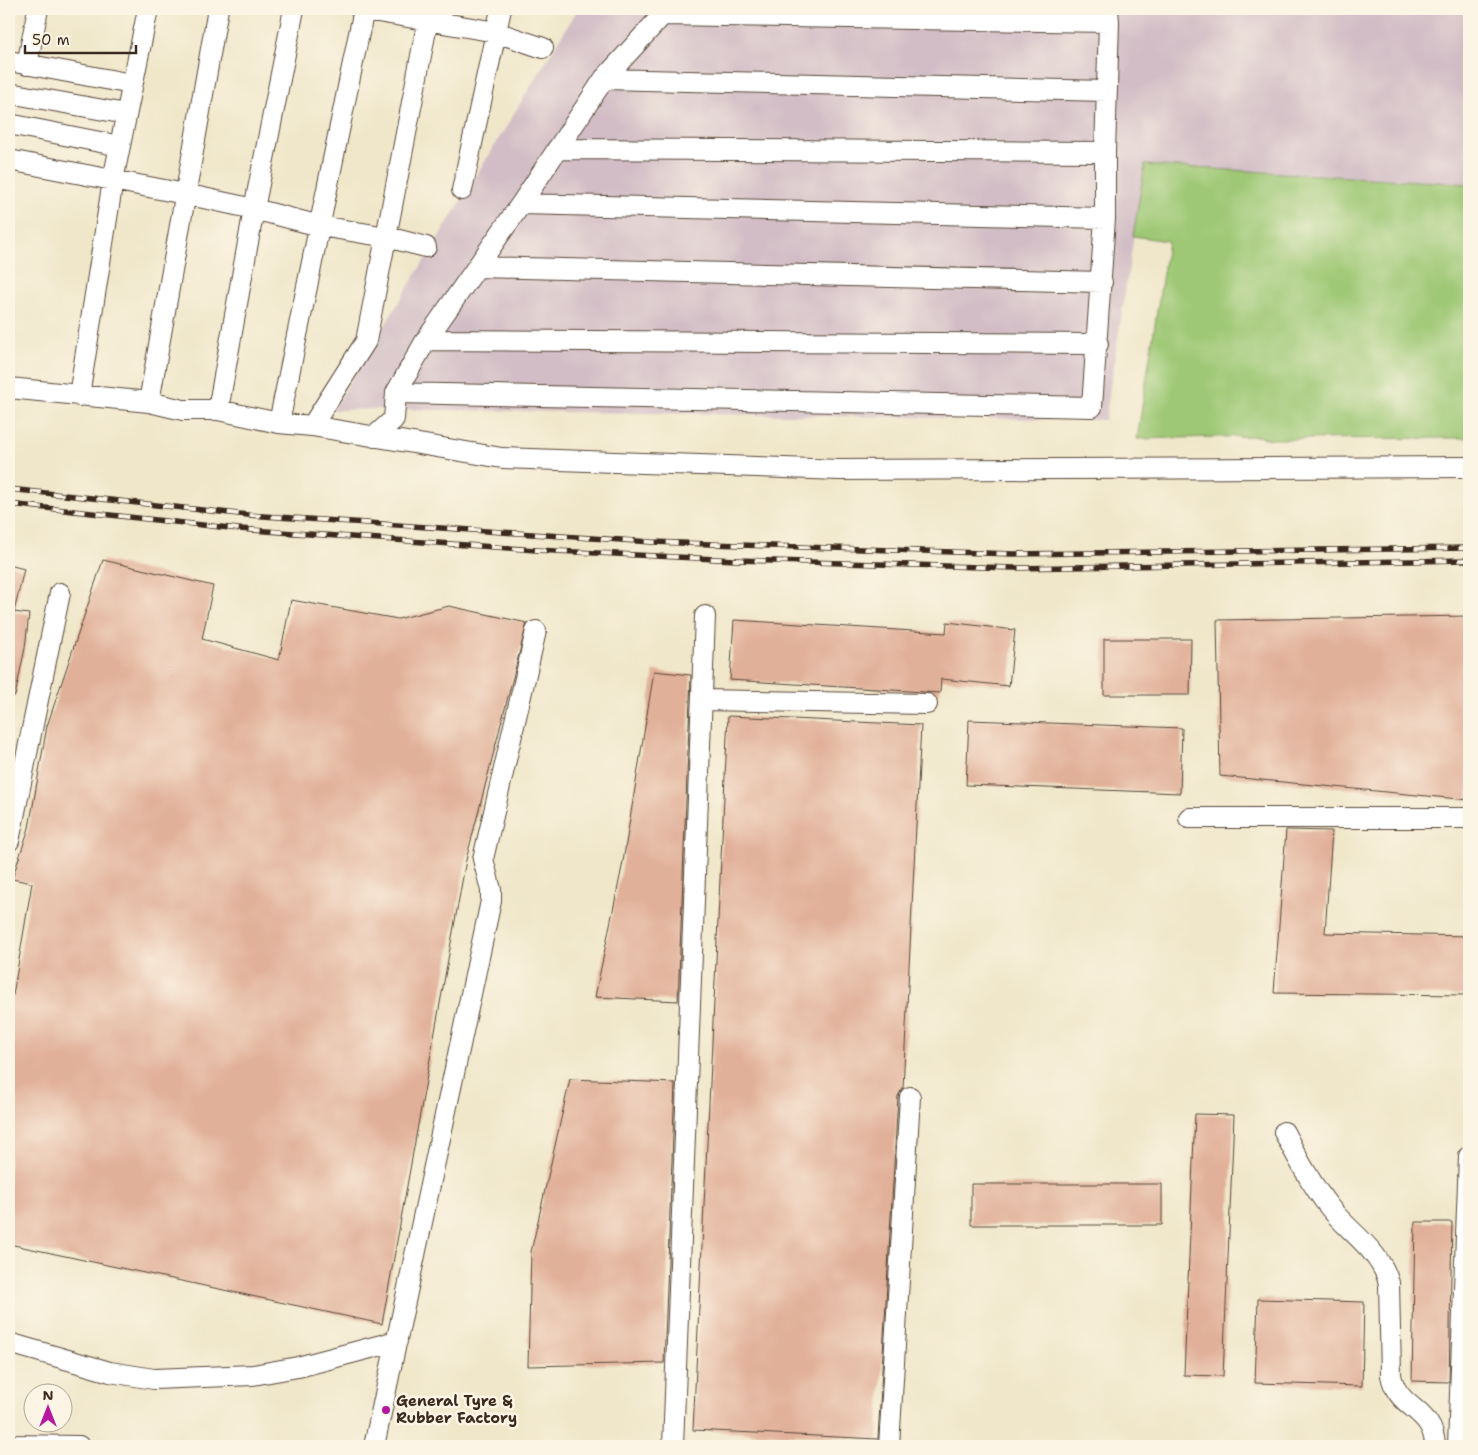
<svg xmlns="http://www.w3.org/2000/svg" width="1478" height="1455" viewBox="0 0 1478 1455" font-family="'Shantell Sans',sans-serif">
<style>
.industrial{fill:#d2bdc6}
.green{fill:#9ec875;stroke:#6c794a}
.building{fill:#e1b099}
.lines{fill:none;stroke-linecap:round;stroke-linejoin:round}
.minor-casing{stroke:#564638;stroke-width:22}
.minor{stroke:#fff;stroke-width:20}
.rail-casing{stroke:#3b2a1e;stroke-width:5.5}
.rail{stroke:#fcf5e5;stroke-width:4;stroke-dasharray:11;stroke-linecap:butt}
.poi-dot{fill:#b5179e;stroke:#fcf5e5;stroke-width:2}
.labels{text-anchor:middle;dominant-baseline:central;stroke-width:5;stroke-linejoin:round;paint-order:stroke}
.poi-label{font-size:15px;font-weight:bold;fill:#3b2a1e;stroke:#fcf5e5;text-anchor:start}
</style>
<rect width="100%" height="100%" fill="#fcf5e5"/>
<filter id="ink" filterUnits="userSpaceOnUse"><feTurbulence type="fractalNoise" baseFrequency=".02" numOctaves="2"/><feDisplacementMap in="SourceGraphic" scale="10" xChannelSelector="R" yChannelSelector="G"/><feConvolveMatrix kernelMatrix="1 2 1 2 8 2 1 2 1" color-interpolation-filters="sRGB"/></filter>
<filter id="wash" filterUnits="userSpaceOnUse"><feTurbulence type="fractalNoise" baseFrequency=".0096" numOctaves="4" result="noise"/><feDisplacementMap in="SourceGraphic" scale="20" xChannelSelector="R" yChannelSelector="G"/><feGaussianBlur stdDeviation="1.12" result="paint"/><feColorMatrix in="noise" values="0 0 0 0 0 0 0 0 0 0 0 0 0 0 0 0 0 1.4 0 .05"/><feComposite in="paint" operator="in"/></filter>
<g filter="url(#wash)">
<rect width="100%" height="100%" fill="#f0e7ca"/>
<path class="industrial" d="M578,9H1469V184L1145,165L1105,420L387,409L333,410Z"/>
<path class="green" d="M1145,165L1469,184V438L1270,439L1257,436L1137,439L1168,241L1133,236Z"/>
<g id="blocks">
<path class="building" d="M103,560L213,586L202,639L279,660L291,600L398,619L449,606L527,623L466,860L382,1324L9,1244V996L13,995L32,883L12,879L29,828L47,726Z
M9,565L24,569L14,612L29,614L25,648L15,696L9,695Z
M1469,616V800L1220,776L1217,620Z
M734,620L946,633L947,622L1015,630L1009,686L941,679L940,693L730,680Z
M1104,639H1191L1190,695H1104Z
M654,671L691,675L678,1001L595,997L623,862Z
M728,716L921,725L903,1088L898,1096L878,1439L693,1430Z
M969,720L1182,728L1180,793L966,785Z
M1286,830L1332,831L1325,933L1469,936V995L1274,993Z
M570,1079L675,1083L664,1363L528,1366L531,1252Z
M1195,1114L1234,1115L1223,1376L1184,1375Z
M971,1184H1162V1225H971Z
M1415,1222H1452L1449,1382L1412,1381Z
M1258,1299L1364,1302L1362,1386L1255,1383Z"/>
</g>
</g>
<g filter="url(#ink)">
<use href="#blocks" fill-opacity="0" stroke="#564638" stroke-width="1"/>
<g class="lines">
<g class="minor-casing">
<path id="minor" d="M360,9L496,32L543,48
M664,15L1109,22
M9,61L132,84
M27,65L38,9
M604,79L1107,91
M9,93L126,114
M9,124L120,146
M557,149L1105,152
M9,160L185,194L254,209L320,226L387,237L426,247
M462,190L501,9
M521,204L1105,218
M477,267L1102,282
M426,340L1098,344
M9,388L149,402L183,410H218L279,423L312,426L502,458L840,470L1469,467
M396,393L1092,407L1105,218V152L1109,22L1108,9
M79,396L113,180L148,9
M149,402L218,9
M218,410L254,209L294,9
M279,423L364,9
M312,426L366,341L430,9
M374,437L394,419L396,393L426,340L521,204L604,79L668,9
M702,700L927,704
M1189,818H1469
M9,841L60,593
M1284,1132C1298,1159 1311,1184 1330,1208C1350,1233 1380,1250 1389,1283L1391,1375C1397,1410 1434,1408 1435,1446
M9,1343L110,1372L154,1379L253,1375L298,1367L397,1341
M9,1445L79,1446
M374,1446L491,901V890L483,859L536,631
M673,1446L705,616
M889,1446L910,1097
M1458,1446L1469,1156"/>
</g>
<use href="#minor" class="minor"/>
<g class="rail-casing">
<path id="rail" d="M9,489L248,515L651,542L1013,554L1469,548
M9,504L239,529L536,550L736,560L1015,568L1469,560"/>
</g>
<use href="#rail" class="rail"/>
</g>
</g>
<circle class="poi-dot" cx="386" cy="1410" r="5"/>
<g class="labels">
<g class="poi-label">
<text x="396" y="1401">General Tyre &amp;<tspan x="396" dy="17">Rubber Factory</tspan></text>
</g>
</g>
<rect width="1478" height="1455" fill="none" stroke="#fcf5e5" stroke-width="30"/>
<g transform="translate(48 1408)"><circle r="24" fill="#fcf5e5" stroke="#afa495"/>
<path d="M0-4L9 19L0 12L-9 19Z" fill="#b5179e"/>
<text y="-8" font-size="14" font-weight="bold" text-anchor="middle" fill="#3b2a1e">N</text>
</g>
<path d="M25 45v8h111v-8" fill="none" stroke="#3b2a1e" stroke-width="2.5"/>
<text x="32" y="45" font-size="15" fill="#3b2a1e" stroke="#fcf5e5" stroke-width="4" paint-order="stroke">50 m</text>
</svg>
